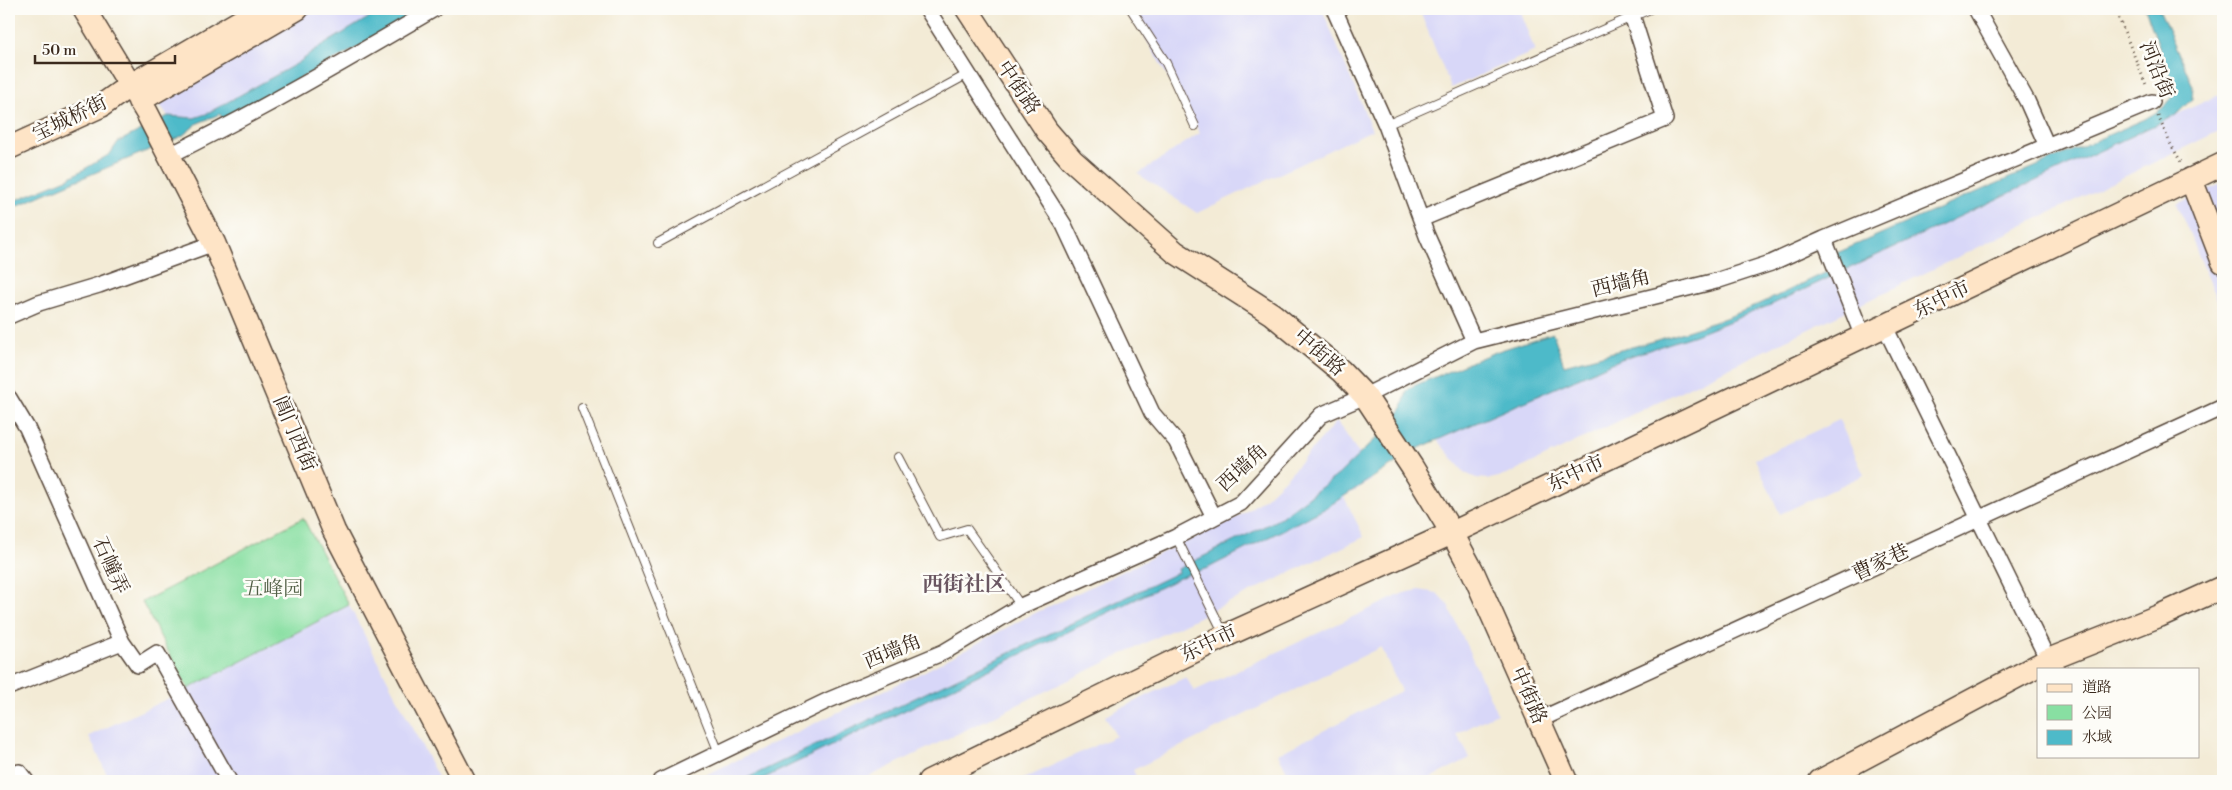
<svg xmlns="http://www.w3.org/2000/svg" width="2232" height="790" viewBox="0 0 2232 790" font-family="'Libre Bodoni','Noto Serif SC',serif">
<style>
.built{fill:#d8d7f8}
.green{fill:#88dfa2;stroke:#628460}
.water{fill:#4ebac9;stroke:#447274}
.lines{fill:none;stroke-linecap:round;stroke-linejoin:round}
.lane-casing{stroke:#57473a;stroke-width:10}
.street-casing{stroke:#57473a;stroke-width:18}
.secondary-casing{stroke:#57473a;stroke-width:25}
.path{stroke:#57473a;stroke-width:3;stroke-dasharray:1 4;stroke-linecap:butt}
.lane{stroke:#fff;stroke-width:8}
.street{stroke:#fff;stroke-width:15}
.secondary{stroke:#fee4c6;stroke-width:22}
.labels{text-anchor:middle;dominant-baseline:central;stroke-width:5;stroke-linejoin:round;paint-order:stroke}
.street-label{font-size:20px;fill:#3b2a1e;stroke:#fdfcf7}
.park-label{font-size:20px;fill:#526046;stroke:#fdfcf7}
.neighbourhood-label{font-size:21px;font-weight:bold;fill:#6a5661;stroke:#fdfcf7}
</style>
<rect width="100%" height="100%" fill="#fdfcf7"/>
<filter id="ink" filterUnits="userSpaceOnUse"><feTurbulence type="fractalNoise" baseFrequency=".02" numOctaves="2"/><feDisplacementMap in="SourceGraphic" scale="10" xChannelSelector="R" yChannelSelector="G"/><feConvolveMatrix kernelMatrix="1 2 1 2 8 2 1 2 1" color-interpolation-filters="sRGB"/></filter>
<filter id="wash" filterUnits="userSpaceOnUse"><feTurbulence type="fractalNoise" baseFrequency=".0096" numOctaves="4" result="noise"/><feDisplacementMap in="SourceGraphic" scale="20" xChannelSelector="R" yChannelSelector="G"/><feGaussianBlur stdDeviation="1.12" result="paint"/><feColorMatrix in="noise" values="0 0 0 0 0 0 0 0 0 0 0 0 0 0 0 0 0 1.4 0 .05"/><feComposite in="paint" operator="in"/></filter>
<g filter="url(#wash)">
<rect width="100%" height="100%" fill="#f3ebd6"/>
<path class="built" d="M311,9H383L320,47L298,63L206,114L194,118L168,116L158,103Z
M1129,9H1322L1372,130L1197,213L1138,174L1200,133Z
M1419,9H1519L1535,51L1451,88Z
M2223,93V129L1507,475L1490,479L1476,478L1465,473L1437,440L1621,359L1722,325Z
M2223,183V313L2177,204Z
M1839,420L1864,475L1780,514L1755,459Z
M1337,421L1360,455L1372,480L1344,497L1364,537L860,781H693L925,671L1025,618L1241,515L1265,498L1287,477Z
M1419,590L1437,593L1448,605L1497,713L1457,734L1470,758L1424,781H1292L1278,754L1401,691L1381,647L1133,770L1138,781H1019L1116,736L1105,716L1186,677L1194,691L1404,593Z
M349,605L440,781H110L89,736L188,689Z"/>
<path class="green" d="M303,518L349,605L188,689L142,602Z"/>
<path class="water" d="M383,9H429L223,120L220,114L198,123L182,136L9,209V203L69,178L110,154L118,142L168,116L194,118L206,114L298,63L320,47Z
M2145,9H2159L2193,86L2192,99L2176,115L1773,304L1695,335L1621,359L1419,448L1324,509L1208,568L1188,574L758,781H741L1179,572L1178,569L1277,520L1338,475L1389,426L1402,408L1407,391L1411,387L1495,352L1553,333L1564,365C1627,348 1692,333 1753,307C1778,296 1803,283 1829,271L1823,259L2145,119C2158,111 2174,104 2174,86Z"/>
</g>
<g filter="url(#ink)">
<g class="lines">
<g class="lane-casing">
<path id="lane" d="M1131,9L1166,63L1195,126
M1386,125L1650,9
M658,243L968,74
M582,408L719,753
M898,457L940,537L967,529L1021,606
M1176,537L1224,634"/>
</g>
<g class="street-casing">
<path id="street" d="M927,9L1064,225L1152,413L1176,441L1214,517
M1334,9L1386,125L1427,236L1474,341
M1976,9L2027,101L2047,146
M170,155C260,111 347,60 434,9
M1421,219L1665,119L1630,9
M1824,239L2152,102
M9,316L39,303L99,285L214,243
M1885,327L2048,660
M9,398L27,428L122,642L138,665L157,653L229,781
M9,687L122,642
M1539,720L2223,407
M9,774L19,772L26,781
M661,781L829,700L944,652L1021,606L1176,537L1241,503L1321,415L1365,396L1474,341L1716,281L1771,263L1824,239L1863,337"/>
</g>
<g class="secondary-casing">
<path id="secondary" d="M84,9L147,113L214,243L334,531L464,781
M967,9L1047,131L1072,160L1175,252L1272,314L1341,371L1365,396L1412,467L1452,533L1473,572L1566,781
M139,101L297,9
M9,148L101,106L129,86L261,9
M2191,179L2223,262
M929,781L1225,636L1452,533L2223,164
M1820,781L2048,660L2159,616L2223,587"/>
</g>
<path class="path" d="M2115,9L2147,87
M2158,116L2170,143L2181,162"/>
<use href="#lane" class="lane"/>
<use href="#street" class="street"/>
<use href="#secondary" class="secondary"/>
</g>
</g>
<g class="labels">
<g class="street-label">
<text transform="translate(2156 70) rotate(68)">河沿街</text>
<text transform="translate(1018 88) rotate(56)">中街路</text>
<text transform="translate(70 119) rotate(-26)">宝城桥街</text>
<text transform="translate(1621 284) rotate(-14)">西墙角</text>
<text transform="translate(1942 300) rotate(-26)">东中市</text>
<text transform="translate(1319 353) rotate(41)">中街路</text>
<text transform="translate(294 434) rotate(67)">阊门西街</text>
<text transform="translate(1243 468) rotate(-43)">西墙角</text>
<text transform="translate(1576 474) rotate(-25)">东中市</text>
<text transform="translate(1881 563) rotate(-25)">曹家巷</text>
<text transform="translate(110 566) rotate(66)">石幢弄</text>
<text transform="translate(1209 644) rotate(-26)">东中市</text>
<text transform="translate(893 652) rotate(-23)">西墙角</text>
<text transform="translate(1528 696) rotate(66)">中街路</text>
</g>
<g class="park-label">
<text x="273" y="589">五峰园</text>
</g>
<g class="neighbourhood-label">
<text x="964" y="585">西街社区</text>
</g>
</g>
<rect width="2232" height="790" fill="none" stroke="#fdfcf7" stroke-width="30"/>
<rect x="2037" y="668" width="162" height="90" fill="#fdfcf7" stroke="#afa8a0"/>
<rect x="2047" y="684" width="25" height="8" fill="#fee4c6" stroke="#afa8a0"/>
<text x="2082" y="692" font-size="15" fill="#3b2a1e">道路</text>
<rect x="2047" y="705" width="25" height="15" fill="#88dfa2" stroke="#afa8a0"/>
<text x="2082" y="718" font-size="15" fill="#3b2a1e">公园</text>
<rect x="2047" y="730" width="25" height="15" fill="#4ebac9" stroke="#afa8a0"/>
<text x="2082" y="742" font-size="15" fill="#3b2a1e">水域</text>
<path d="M35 55v8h140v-8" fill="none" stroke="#3b2a1e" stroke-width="2.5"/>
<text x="42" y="55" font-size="15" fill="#3b2a1e" stroke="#fdfcf7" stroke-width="4" paint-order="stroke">50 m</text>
</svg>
